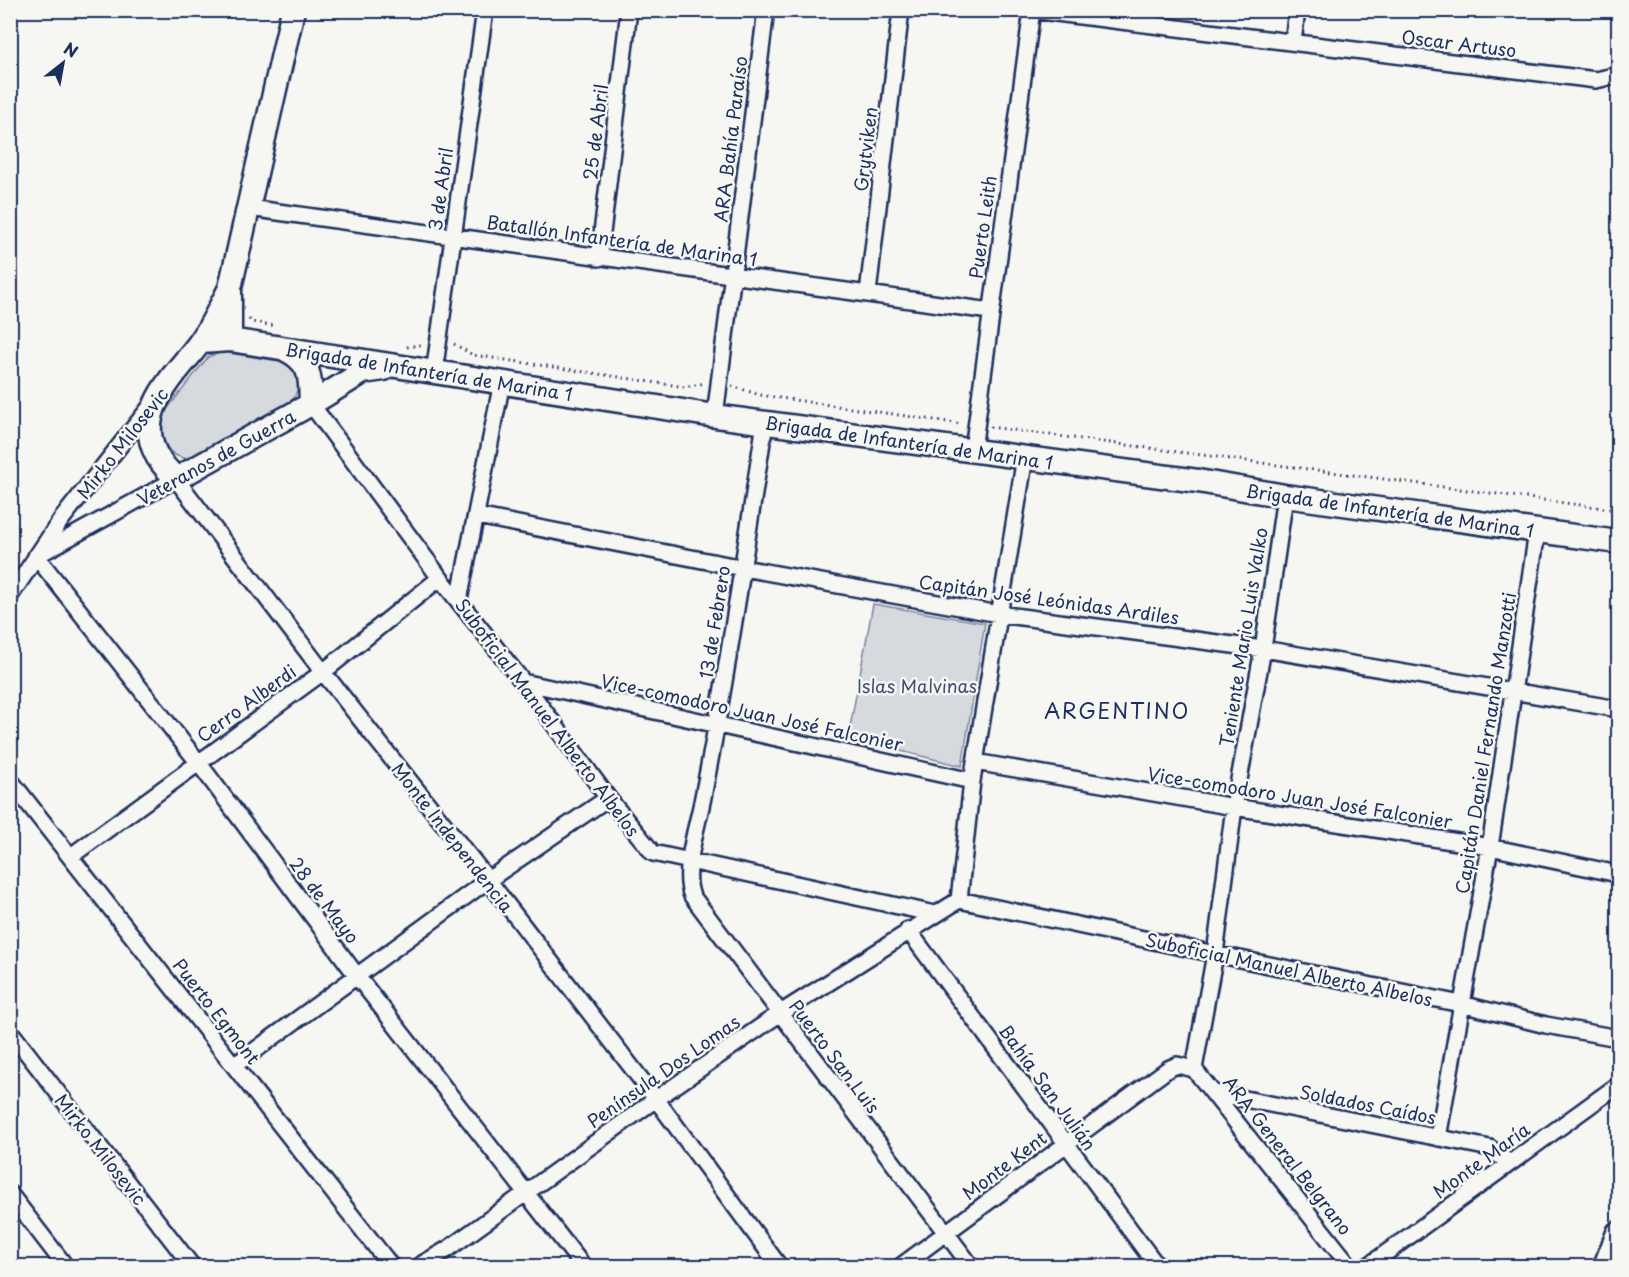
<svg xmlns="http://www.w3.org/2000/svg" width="1629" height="1277" viewBox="0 0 1629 1277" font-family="'Playpen Sans',sans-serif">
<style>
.green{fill:#d6d9dd;stroke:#78849e;stroke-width:1.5}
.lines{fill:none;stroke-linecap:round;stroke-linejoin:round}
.street-casing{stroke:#1b2f5e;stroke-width:20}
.secondary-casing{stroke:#1b2f5e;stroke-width:27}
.path{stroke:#1b2f5e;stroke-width:3;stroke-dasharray:1.5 4.5;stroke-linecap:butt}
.street{stroke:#f6f6f2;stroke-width:15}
.secondary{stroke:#f6f6f2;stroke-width:22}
.labels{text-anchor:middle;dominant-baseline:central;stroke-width:5;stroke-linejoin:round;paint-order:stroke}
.street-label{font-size:18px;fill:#1b2f5e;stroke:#f6f6f2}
.park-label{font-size:18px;fill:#405177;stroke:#f6f6f2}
.quarter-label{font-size:21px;letter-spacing:1.5px;fill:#1b2f5e;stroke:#f6f6f2}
</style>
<rect width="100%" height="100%" fill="#f6f6f2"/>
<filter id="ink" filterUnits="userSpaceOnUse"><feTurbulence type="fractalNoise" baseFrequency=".0167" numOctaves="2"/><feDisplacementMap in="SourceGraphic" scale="12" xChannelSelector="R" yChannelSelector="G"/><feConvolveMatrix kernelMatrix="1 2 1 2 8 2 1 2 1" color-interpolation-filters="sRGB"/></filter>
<g filter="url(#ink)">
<path class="green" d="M222,352L285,362C303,373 301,393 287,406L191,459C164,458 158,435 164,413L208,357Z
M873,604L985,623L962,766L848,738Z"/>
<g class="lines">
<g class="street-casing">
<path id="street" d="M1032,10L1596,80L1618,75
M1293,42L1297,10
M249,208L990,311
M599,258L629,10
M868,293L901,10
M434,373L485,10
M311,404L440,578L523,682L608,798L653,853L935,914
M715,416L766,10
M765,423C745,550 727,676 702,802C697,827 682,873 692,896L971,1266
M973,450L1032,10
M477,516L743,568L999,614L1263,649L1618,709
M36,556L176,479L323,672L488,880L656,1099L779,1266
M36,556L198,762L357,976L583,1266
M10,596L61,520L151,406
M459,600L502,382
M523,682L972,781
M975,762L1234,807L1490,847L1618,874
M10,780L391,1266
M71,856L323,672L440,578
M959,900L1215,954L1461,1004L1546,1025L1618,1038
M959,900L972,781L1025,457
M908,930L1157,1266
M10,1031L192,1266
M235,1065L488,880L608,798
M1194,1069L1215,954L1234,807L1263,649L1285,496
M1194,1069L1350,1266
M1215,1093L1490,1148L1509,1163
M1438,1138L1490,847L1537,532
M10,1194L63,1263L64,1266
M419,1266L448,1249L656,1099L779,1014L959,900
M901,1266L1168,1069L1177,1065L1194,1069
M1368,1266L1618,1085"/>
</g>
<g class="secondary-casing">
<path id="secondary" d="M230,288C220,307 211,328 198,345C175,375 134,411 156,454C160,463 169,471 176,479L311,404L363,372L384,369
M230,340V288L293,10
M201,342L230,340L715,416L1198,481L1285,496L1618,542
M286,350C312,363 310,378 311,404
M1605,1266L1618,1233"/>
</g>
<path class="path" d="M249,319L251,322L277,326
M454,344L473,355L685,387L705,383
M407,347L424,344
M732,386L760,395L962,424
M990,427L1618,510"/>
<use href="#street" class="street"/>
<use href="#secondary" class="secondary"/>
</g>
</g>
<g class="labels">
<g class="street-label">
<text transform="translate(1459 43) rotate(7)">Oscar Artuso</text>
<text transform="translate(595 132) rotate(-83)">25 de Abril</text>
<text transform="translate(730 139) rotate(-83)">ARA Bahía Paraíso</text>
<text transform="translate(865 149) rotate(-83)">Grytviken</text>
<text transform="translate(440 189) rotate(-82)">3 de Abril</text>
<text transform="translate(982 227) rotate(-82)">Puerto Leith</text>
<text transform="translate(622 240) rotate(8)">Batallón Infantería de Marina 1</text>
<text transform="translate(429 371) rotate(9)">Brigada de Infantería de Marina 1</text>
<text transform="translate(909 442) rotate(8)">Brigada de Infantería de Marina 1</text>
<text transform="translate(122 443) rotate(-52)">Mirko Milosevic</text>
<text transform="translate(216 457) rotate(-29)">Veteranos de Guerra</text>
<text transform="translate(1390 510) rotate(8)">Brigada de Infantería de Marina 1</text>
<text transform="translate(1049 599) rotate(8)">Capitán José Leónidas Ardiles</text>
<text transform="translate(714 622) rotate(-81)">13 de Febrero</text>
<text transform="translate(1243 637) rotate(-81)">Teniente Mario Luis Valko</text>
<text transform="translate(246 703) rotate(-36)">Cerro Alberdi</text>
<text transform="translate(752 712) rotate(12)">Vice-comodoro Juan José Falconier</text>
<text transform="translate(548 717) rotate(53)">Suboficial Manuel Alberto Albelos</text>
<text transform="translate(1485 743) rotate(-81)">Capitán Daniel Fernando Manzotti</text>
<text transform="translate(1300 797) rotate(9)">Vice-comodoro Juan José Falconier</text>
<text transform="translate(453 837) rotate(52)">Monte Independencia</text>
<text transform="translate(325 900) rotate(53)">28 de Mayo</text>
<text transform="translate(1289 969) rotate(12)">Suboficial Manuel Alberto Albelos</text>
<text transform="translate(217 1011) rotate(52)">Puerto Egmont</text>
<text transform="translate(835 1056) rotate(53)">Puerto San Luis</text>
<text transform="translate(663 1071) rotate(-35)">Península Dos Lomas</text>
<text transform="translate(1048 1087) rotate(54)">Bahía San Julián</text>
<text transform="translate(1368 1104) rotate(11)">Soldados Caídos</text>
<text transform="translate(101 1149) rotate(52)">Mirko Milosevic</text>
<text transform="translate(1288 1155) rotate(52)">ARA General Belgrano</text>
<text transform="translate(1481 1160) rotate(-36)">Monte María</text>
<text transform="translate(1004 1165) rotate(-37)">Monte Kent</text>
</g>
<g class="park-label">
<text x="917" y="685">Islas Malvinas</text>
</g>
<g class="quarter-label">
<text x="1117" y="710">ARGENTINO</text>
</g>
</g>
<rect width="1629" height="1277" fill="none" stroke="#f6f6f2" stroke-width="36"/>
<rect x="18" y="18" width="1593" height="1241" fill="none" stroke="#1b2f5e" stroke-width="2" filter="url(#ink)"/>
<g transform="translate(63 63) rotate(31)" stroke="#f6f6f2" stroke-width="4.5" paint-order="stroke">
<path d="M0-4.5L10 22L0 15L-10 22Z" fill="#1b2f5e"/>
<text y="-9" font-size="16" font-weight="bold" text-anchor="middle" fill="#1b2f5e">N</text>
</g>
</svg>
